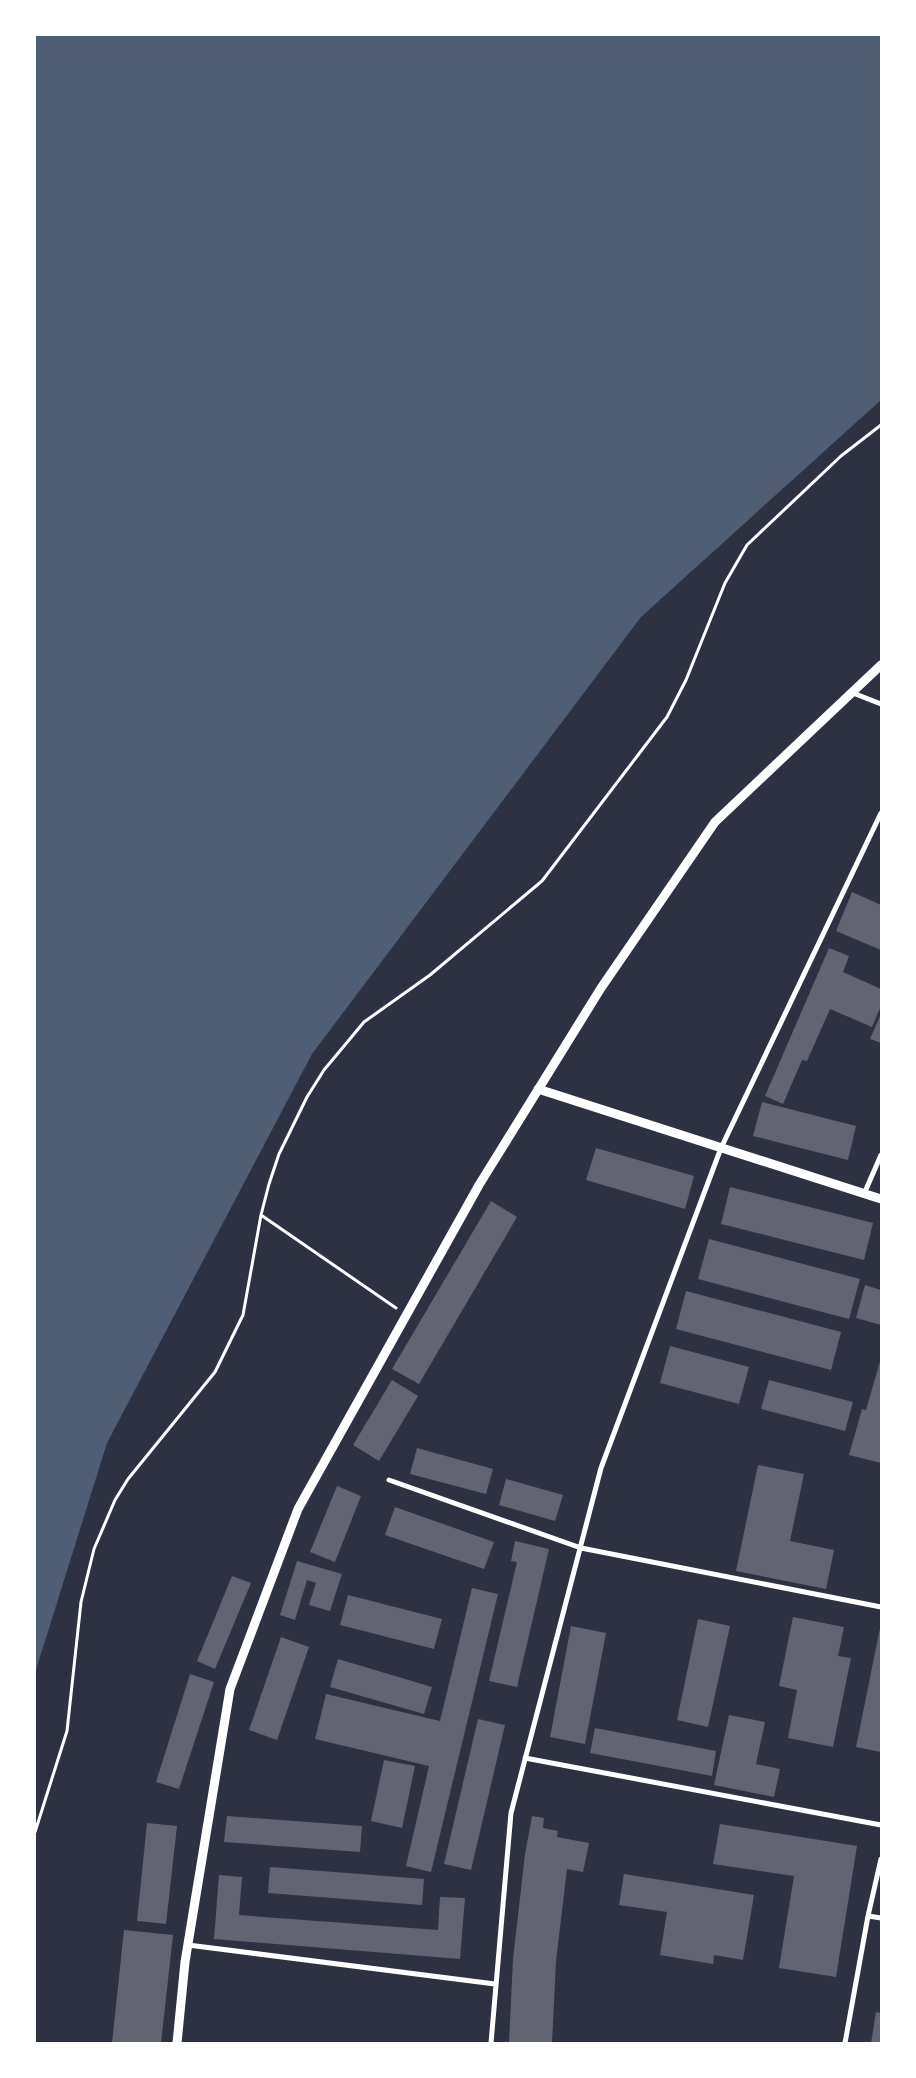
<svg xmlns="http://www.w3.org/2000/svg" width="916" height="2078" viewBox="0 0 916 2078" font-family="'PT Sans Narrow',sans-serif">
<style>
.water{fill:#4f5d75}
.building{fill:#626471}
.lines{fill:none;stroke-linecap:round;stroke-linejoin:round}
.path{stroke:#fff;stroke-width:3}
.minor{stroke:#fff;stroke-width:5}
.tertiary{stroke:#fff;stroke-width:9}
</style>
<rect width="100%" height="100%" fill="#2d3142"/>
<path class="water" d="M35,35H881V400L641,617L312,1054L107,1443L35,1673Z"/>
<path class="building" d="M852,892L881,905V950L836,931Z
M829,948L849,956L843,972L881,989V1006L872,1027L830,1009L807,1061L802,1060L783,1104L765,1096Z
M881,1014V1043L870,1039Z
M762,1102L856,1126L848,1160L753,1136Z
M596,1148L694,1176L685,1209L586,1180Z
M730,1187L873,1223L864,1260L721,1224Z
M491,1201L517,1217L419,1384L392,1369Z
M709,1239L860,1279L849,1319L698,1279Z
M865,1285L881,1290V1325L856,1318Z
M686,1291L841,1332L831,1370L676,1329Z
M670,1346L749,1367L739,1404L660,1383Z
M881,1358V1463L849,1455L862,1409L866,1410Z
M392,1380L418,1396L379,1461L353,1445Z
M769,1380L853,1402L845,1431L761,1409Z
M417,1448L493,1469L486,1494L410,1474Z
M758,1465L804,1474L790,1541L834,1550L826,1589L736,1571Z
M506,1479L563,1495L555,1521L499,1505Z
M337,1486L361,1496L335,1562L310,1552Z
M395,1507L494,1542L484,1569L385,1535Z
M515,1541L549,1549L517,1687L489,1681L517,1562L511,1561Z
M297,1561L342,1574L330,1611L309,1605L316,1583L307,1580L295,1620L280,1615Z
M232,1576L251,1583L215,1669L197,1661Z
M472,1588L498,1594L431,1872L406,1866L429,1766L315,1739L326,1694L440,1721Z
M348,1595L442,1619L434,1649L340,1625Z
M793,1617L844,1627L838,1656L851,1658L833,1747L788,1738L797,1690L779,1686Z
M698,1619L730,1626L708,1727L677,1720Z
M571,1626L606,1633L585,1744L550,1737Z
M880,1628H881V1752L856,1747Z
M281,1637L309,1647L277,1740L249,1730Z
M338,1659L432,1687L424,1714L330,1687Z
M190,1674L214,1682L179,1789L156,1782Z
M729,1715L765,1722L756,1764L780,1769L774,1797L714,1785Z
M478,1719L505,1725L471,1870L444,1864Z
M595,1728L716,1751L712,1776L590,1753Z
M384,1760L415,1766L402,1828L371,1821Z
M227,1816L362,1826L360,1852L224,1842Z
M532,1816L544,1818L543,1828L558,1831L557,1837L589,1843L583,1872L567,1869L556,1961L552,2043H509L513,1959L525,1854Z
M147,1823L177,1826L166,1924L137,1921Z
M720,1824L857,1846L836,1977L779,1968L794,1876L713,1864Z
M270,1867L424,1879L422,1905L268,1893Z
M624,1874L754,1895L743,1960L714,1955L713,1964L660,1955L667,1912L619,1905Z
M219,1875L242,1877L239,1915L438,1930L440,1897L465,1898L460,1959L214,1939Z
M124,1930L173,1935L161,2043H112Z
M876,2012L881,2013V2043H871Z"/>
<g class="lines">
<path class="path" d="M261,1215L396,1308
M35,1832L67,1731L81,1602L94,1549L115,1500L128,1479L215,1372L243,1315L261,1215L269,1184L279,1154L307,1097L324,1070L364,1022L430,975L542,881L667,717L686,680L725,583L747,545L841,456L881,425"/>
<path class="minor" d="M853,693L881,704
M864,1194L881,1155
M389,1480L581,1548L881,1607
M525,1758L881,1825
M868,1916L881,1918
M188,1945L495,1984
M491,2043L511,1813L601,1468L721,1148L881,813
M845,2043L868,1916L881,1859"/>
<path class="tertiary" d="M538,1089L881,1199
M177,2043L185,1962L230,1689L298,1509L479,1185L601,988L715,822L881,665"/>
</g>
<rect width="916" height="2078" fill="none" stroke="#ffffff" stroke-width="72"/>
</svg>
